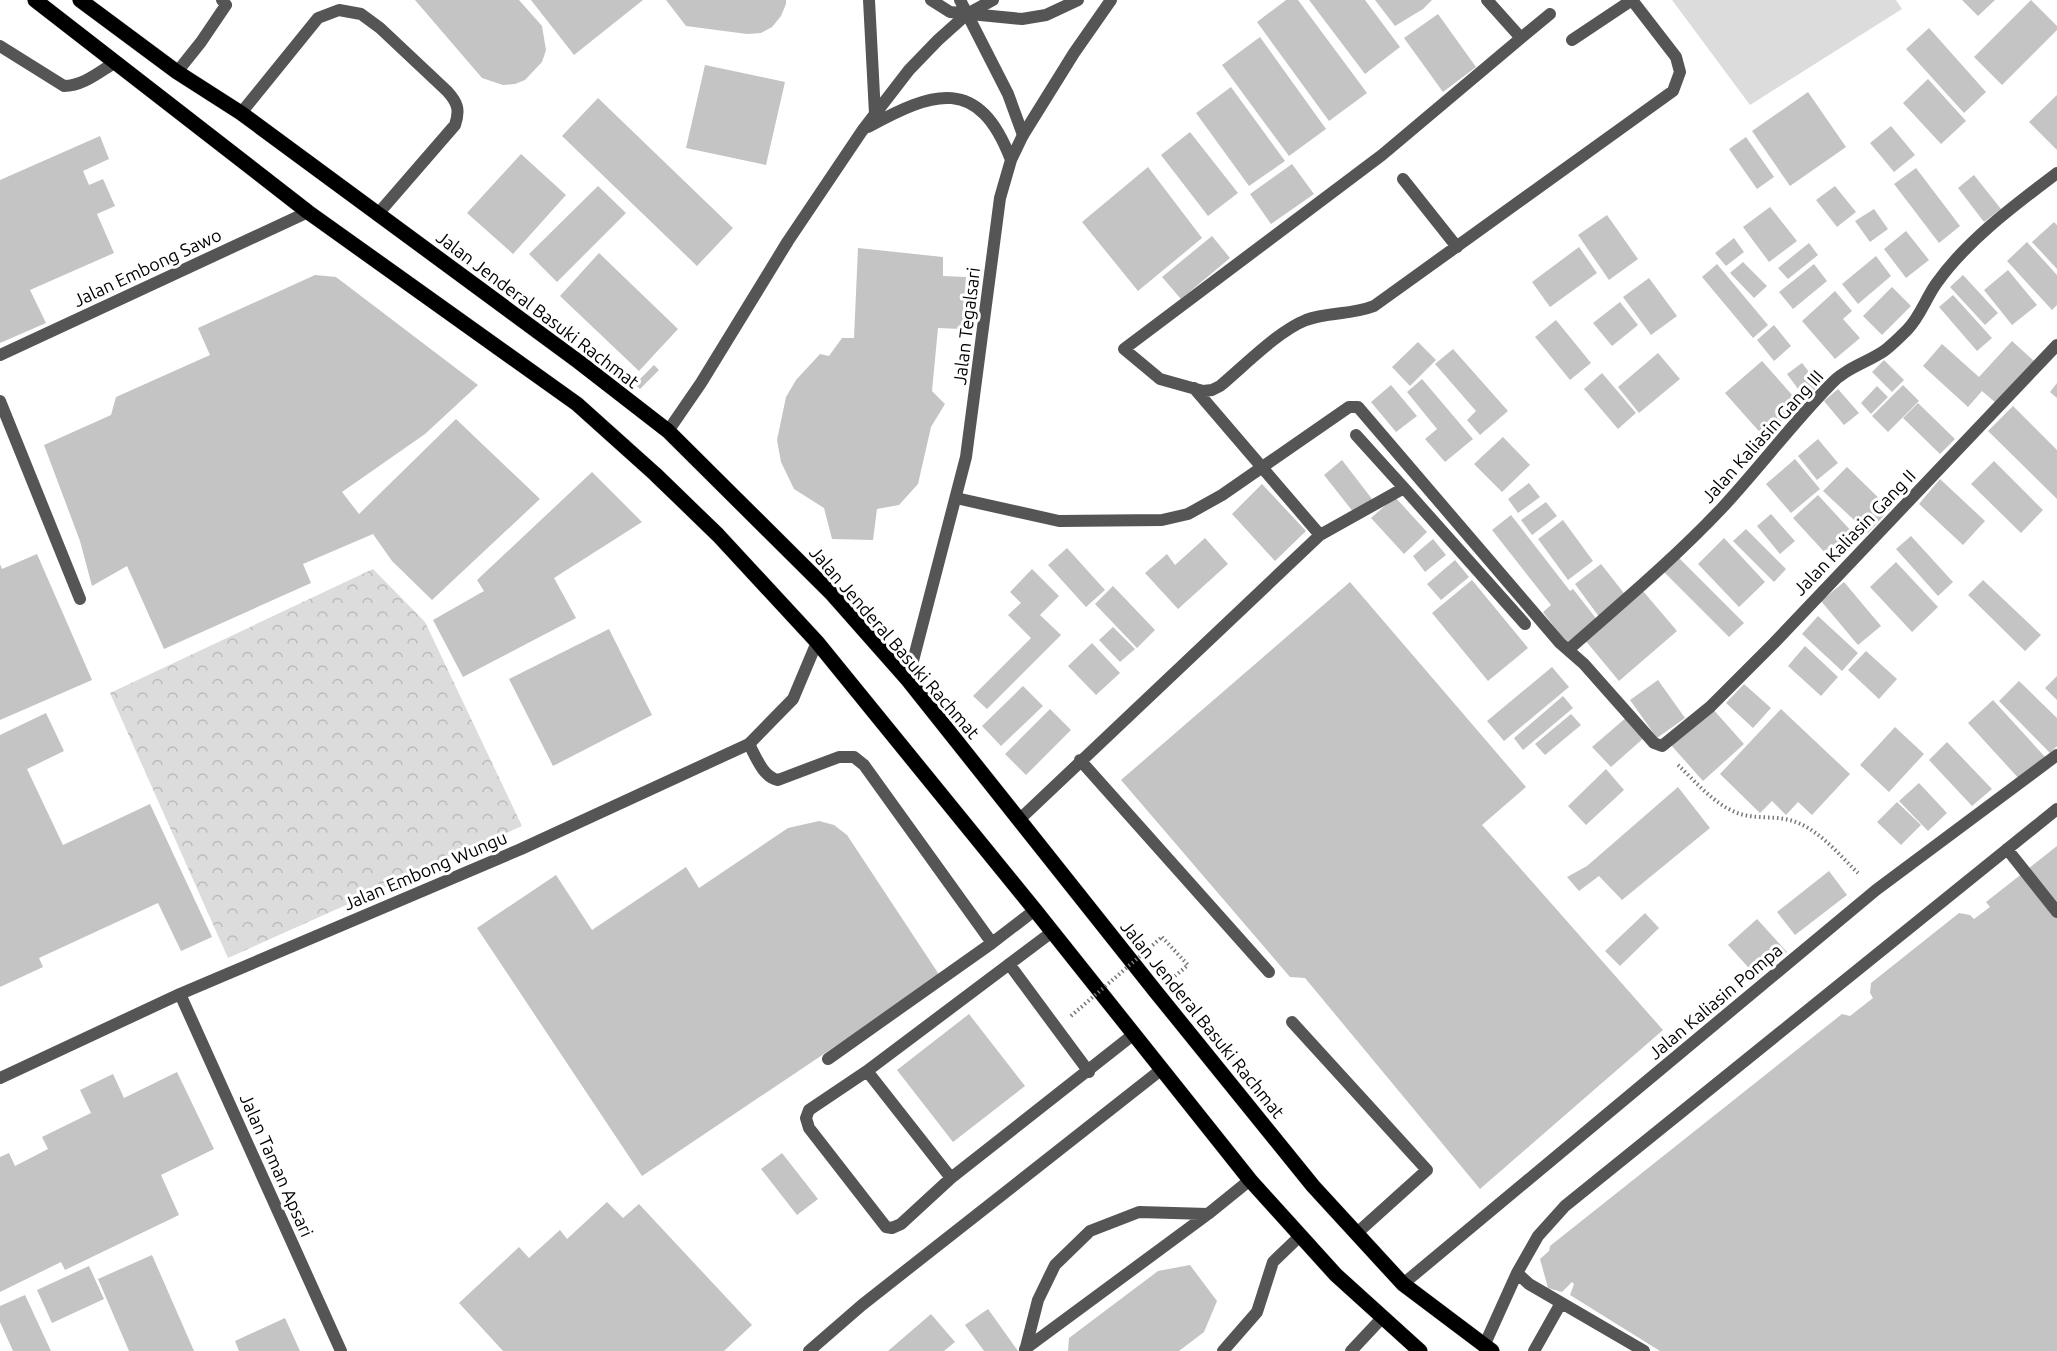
<svg xmlns="http://www.w3.org/2000/svg" width="2057" height="1351" viewBox="0 0 2057 1351" font-family="Ubuntu,sans-serif">
<style>
.green{fill:#dcdcdc}
.forest{fill:url(#forest-crowns)}
.building{fill:#c4c4c4}
.lines{fill:none;stroke-linecap:round;stroke-linejoin:round}
.primary-casing{stroke:#dbdbdb;stroke-width:16}
.path{stroke:#777;stroke-width:4;stroke-dasharray:1.5 3;stroke-linecap:butt}
.service{stroke:#555;stroke-width:12}
.minor{stroke:#555;stroke-width:12}
.tertiary{stroke:#555;stroke-width:12}
.primary{stroke:#000;stroke-width:15}
.path-bridge{stroke:#777;stroke-width:4;stroke-dasharray:1.5 3;stroke-linecap:butt}
.labels{text-anchor:middle;dominant-baseline:central;stroke-width:6;stroke-linejoin:round;paint-order:stroke}
.street-label{font-size:18px;fill:#000;stroke:#fff}
</style>
<defs>
<pattern id="forest-crowns" width="20" height="18" patternUnits="userSpaceOnUse" patternTransform="scale(1.5)"><rect width="20" height="18" fill="#dcdcdc"/><path d="M2 6a3 3 0 1 1 6 0M12 15a3 3 0 1 1 6 0" fill="none" stroke="#bbb"/></pattern>
</defs>
<rect width="100%" height="100%" fill="#fff"/>
<path class="green" d="M1672,0H1896L1902,9L1750,105Z"/>
<path class="forest" d="M373,569L425,622L522,826L228,958L110,693Z"/>
<path class="building" d="M415,0H519L542,26L546,50L542,62L525,80L515,84L503,85L482,78Z
M531,0H643L574,55Z
M666,0H786V4L781,16L772,27L761,33L747,34L686,26Z
M1286,0H1298L1367,93L1329,121L1257,22Z
M1309,0H1365L1400,47L1365,74Z
M1375,0H1432L1423,9L1395,26Z
M1962,0H1995L1978,16Z
M2031,0L2057,26V30L2002,85L1974,57Z
M1438,14L1476,67L1443,92L1404,38Z
M1929,28L1986,92L1964,113L1906,49Z
M1260,37L1326,129L1289,156L1222,65Z
M705,65L785,82L766,165L686,148Z
M1928,79L1966,121L1941,144L1903,103Z
M1231,87L1285,161L1249,186L1196,113Z
M1808,92L1846,147L1790,186L1752,131Z
M2057,95V150L2029,122Z
M598,98L733,228L697,266L562,136Z
M1891,126L1915,155L1894,172L1870,143Z
M1190,132L1238,193L1208,216L1161,155Z
M100,136L109,159L83,171L89,185L103,179L115,206L97,214L114,253L30,290L46,323L0,343V180Z
M1746,137L1774,177L1757,189L1729,149Z
M521,154L566,195L513,254L467,213Z
M1292,164L1314,194L1271,224L1250,194Z
M1148,167L1202,238L1138,291L1082,222Z
M1916,168L1960,226L1939,243L1894,184Z
M1974,175L2001,209L1984,222L1958,188Z
M598,186L626,213L557,282L529,254Z
M1835,186L1856,212L1837,227L1816,200Z
M1770,207L1797,241L1769,262L1743,227Z
M1874,209L1888,229L1870,242L1855,221Z
M1607,215L1638,259L1609,280L1578,235Z
M2054,222L2057,225V269L2032,242Z
M1906,231L1929,260L1906,278L1884,249Z
M1212,236L1230,258L1181,299L1162,277Z
M1734,238L1744,252L1726,266L1715,253Z
M2027,242L2057,275V305L2052,310L2007,261Z
M1809,243L1818,255L1788,279L1778,268Z
M1579,247L1597,273L1550,307L1532,282Z
M858,248L943,257V276L966,277L962,329L938,328L932,391L945,404L931,427L918,484L899,505L877,509L873,540L832,539L824,508L794,489L781,462L777,440L786,397L796,380L820,354L829,356L842,338H854Z
M599,253L678,329L639,371L560,296Z
M1876,256L1891,276L1858,304L1842,284Z
M1743,262L1767,286L1754,298L1730,273Z
M1717,264L1768,325L1753,338L1702,277Z
M1814,264L1827,281L1793,309L1779,292Z
M2008,270L2037,305L2012,325L1984,290Z
M315,275L336,277L478,385L425,434L342,492L359,514L456,419L540,499L432,600L392,561L373,534L303,564L311,583L164,649L127,566L92,586L80,541L44,445L111,415L116,397L210,355L198,328Z
M1963,275L1998,313L1985,325L1950,287Z
M1649,278L1677,316L1651,335L1623,297Z
M1892,287L1911,306L1882,335L1863,316Z
M1835,291L1852,311L1843,319L1860,338L1835,359L1802,321Z
M1953,295L1992,338L1977,351L1939,307Z
M1620,302L1638,325L1612,346L1593,323Z
M1556,320L1591,363L1570,380L1535,337Z
M1774,325L1791,346L1774,361L1757,340Z
M2012,341L2035,362L1997,404L1982,391L1968,407L1923,366L1942,344L1979,377Z
M1418,342L1436,360L1410,386L1392,367Z
M1453,349L1508,411L1480,435L1467,420L1476,411L1435,364Z
M1658,353L1680,379L1639,413L1618,387Z
M1884,360L1904,380L1892,392L1872,372Z
M1762,361L1800,404L1764,437L1725,393Z
M1802,363L1820,386L1804,397L1787,374Z
M654,365L659,370L640,389L635,384Z
M1602,373L1636,413L1618,429L1584,389Z
M1422,379L1473,439L1445,462L1425,439L1437,429L1407,392Z
M2057,383V398L2050,392Z
M1391,385L1417,416L1396,432L1371,402Z
M1903,385L1919,401L1888,432L1872,416Z
M1877,386L1888,397L1871,414L1861,403Z
M1838,389L1859,413L1844,425L1824,401Z
M1918,403L1955,439L1940,454L1903,418Z
M2013,406L2057,450V499L1988,431Z
M1503,437L1530,465L1502,492L1474,464Z
M1818,439L1838,463L1817,480L1798,456Z
M1795,459L1820,489L1791,513L1766,484Z
M1342,460L1372,499L1354,513L1324,475Z
M1994,461L2043,510L2021,533L1971,484Z
M1847,467L1890,509L1868,533L1823,491Z
M592,472L642,522L554,578L576,618L463,677L433,620L484,591L477,580Z
M1940,479L1985,521L1963,545L1919,504Z
M1529,483L1540,497L1518,513L1508,499Z
M1262,484L1306,531L1275,561L1232,514Z
M1818,495L1853,533L1828,556L1793,518Z
M1395,497L1427,532L1404,554L1371,518Z
M1546,502L1557,516L1532,535L1521,520Z
M1771,514L1795,541L1780,554L1757,526Z
M1511,515L1570,591L1573,589L1598,621L1568,645L1543,612L1551,605L1492,530Z
M1563,520L1593,561L1568,580L1538,539Z
M1746,529L1786,569L1774,582L1733,541Z
M1911,536L1953,582L1938,596L1896,549Z
M1205,538L1228,564L1178,609L1145,573L1167,554L1175,565Z
M1724,538L1765,582L1739,607L1698,564Z
M1433,539L1446,555L1425,572L1413,556Z
M1067,548L1105,590L1086,607L1048,565Z
M37,554L92,680L0,720V564L2,569Z
M1679,558L1744,623L1729,637L1664,572Z
M1455,560L1469,577L1441,600L1427,584Z
M1896,562L1938,607L1912,632L1870,587Z
M1601,564L1627,597L1600,618L1575,584Z
M1032,569L1059,596L1040,615L1061,635L987,709L973,696L1031,638L1008,615L1021,603L1010,592Z
M1472,580L1528,648L1488,681L1432,613Z
M1983,580L2041,635L2025,651L1968,595Z
M1350,582L1526,787L1482,825L1663,1030L1480,1189L1305,978L1290,977L1121,780Z
M1844,582L1881,626L1858,645L1821,601Z
M1113,586L1155,630L1137,648L1095,604Z
M1643,591L1677,631L1619,681L1585,640Z
M1818,616L1858,653L1842,671L1802,634Z
M1113,627L1135,649L1120,662L1099,640Z
M609,629L652,715L553,766L509,679Z
M1092,643L1120,673L1096,695L1068,666Z
M1805,646L1838,677L1821,696L1788,666Z
M1866,651L1897,679L1879,699L1848,670Z
M1552,667L1569,687L1504,741L1487,721Z
M2057,676V700L2045,688Z
M1658,680L1685,718L1657,738L1630,700Z
M2019,681L2057,718V746L2050,753L1999,701Z
M1744,684L1771,708L1753,728L1726,703Z
M1023,686L1043,706L1001,746L982,726Z
M1563,696L1573,708L1523,750L1514,738Z
M1993,700L2046,758L2021,781L1968,723Z
M1712,708L1744,744L1703,781L1671,745Z
M1050,709L1071,730L1026,775L1005,754Z
M1781,709L1850,774L1812,815L1798,802L1786,815L1772,801L1760,813L1720,774Z
M46,713L64,751L27,769L63,845L150,804L212,937L181,951L158,903L39,958L43,967L0,987V735Z
M1571,714L1581,725L1545,755L1535,744Z
M1628,716L1646,736L1611,767L1592,747Z
M1895,727L1924,754L1889,792L1860,765Z
M1947,742L1992,789L1972,806L1929,760Z
M1606,769L1624,790L1586,825L1568,806Z
M1919,783L1947,813L1928,831L1899,801Z
M1678,787L1710,828L1622,900L1599,876L1579,891L1567,877L1587,866Z
M1897,802L1921,825L1901,845L1877,822Z
M819,821L834,825L847,835L940,976L642,1176L477,928L556,875L592,930L686,867L699,888L788,828Z
M2057,846V1351H1660L1570,1295L1574,1284L1572,1282L1562,1292L1548,1288L1540,1259L1549,1251L1550,1246L1842,1014L1850,1016L1873,998L1870,993L1871,983L1959,913L1970,915L1974,919L1990,907L1986,902Z
M1829,871L1847,895L1795,935L1777,912Z
M1645,913L1659,928L1620,966L1605,951Z
M1757,919L1787,952L1758,978L1728,945Z
M969,1014L1025,1086L953,1142L897,1070Z
M177,1072L214,1149L161,1175L179,1215L65,1270L61,1262L0,1292V1157L9,1153L15,1166L48,1149L42,1137L91,1113L80,1090L113,1074L124,1098Z
M782,1153L818,1199L797,1215L761,1169Z
M607,1202L623,1218L639,1204L752,1325L724,1351H503L459,1303L519,1247L529,1258L560,1230L567,1239Z
M152,1255L194,1351H129L98,1279Z
M1190,1265L1217,1301L1204,1332L1179,1351H1068L1069,1338L1158,1271Z
M89,1266L104,1299L52,1323L37,1290Z
M25,1295L51,1351H13L0,1322V1306Z
M988,1309L1018,1351H984L965,1325Z
M931,1314L955,1342L944,1351H888Z
M285,1318L300,1351H239L235,1341Z"/>
<g class="lines">
<g class="primary-casing">
<path id="primary" d="M35,0L308,212L577,404L655,474L718,535L817,642L1035,910L1250,1180L1336,1275L1420,1351
M80,0L177,72L241,113L579,362L668,431L832,594L908,680L1156,992L1313,1186L1403,1284L1492,1351"/>
</g>
<path class="path" d="M1678,765C1695,781 1713,803 1735,812C1751,819 1768,816 1785,819C1816,825 1836,852 1858,873
M1162,937L1188,965L1175,976"/>
<path class="service" d="M1487,0L1521,38L1382,155L1124,349L1160,379L1203,391L1212,390L1220,386C1244,366 1278,331 1306,320C1328,312 1351,315 1374,306L1673,91L1680,72L1676,57L1632,0
M1521,38L1550,14
M1572,40L1632,0
M0,46L64,86C83,86 99,72 114,63
M177,72L201,42L226,5L222,0
M241,113L318,18L339,10L361,14L380,28L447,91C458,103 460,110 455,125L377,215
M1403,179L1457,247
M1194,388L1320,535
M0,401L80,599
M1356,435L1404,488
M749,744C756,757 763,777 778,780L839,757H854L864,765L992,943L1035,910
M1080,760L1269,972
M1020,819L1320,535L1404,488L1525,624
M2007,849L2057,912
M1052,932L867,1071L951,1178L1134,1034
M1009,964L1089,1072
M1292,1022L1427,1170L1357,1233
M828,1059L992,943
M867,1071L809,1110L806,1118L809,1128L886,1227L892,1228L901,1224L951,1178
M1517,1273L1529,1284L1644,1351
M1484,1346L1517,1273L1538,1236L1565,1206L2057,809
M1025,1349L1208,1214
M809,1351L862,1305L1162,1069
M1025,1351L1038,1300L1055,1265L1090,1231L1139,1212L1208,1214L1250,1180
M1223,1351L1257,1312L1273,1262L1300,1236
M1534,1351L1561,1303"/>
<path class="minor" d="M931,0L950,12L1022,19L1046,15L1078,0
M960,0L1008,94L1023,135
M956,498L1059,521L1162,520L1188,514L1222,495L1349,407H1358L1560,643L1584,664L1654,743L1662,746L1710,707L1774,643L2057,345
M1568,650C1620,604 1674,559 1722,508C1759,468 1792,424 1830,385C1844,369 1866,363 1884,351C1892,345 1900,337 1907,330C1920,317 1926,298 1936,284C1966,241 2016,204 2057,173
M1403,1284L1876,890L2057,755
M1351,1351L1382,1318"/>
<path class="tertiary" d="M869,0L875,114
M868,127C933,91 979,75 1011,160
M0,355L308,212
M668,431L701,383L788,241L862,131L909,70L938,40L967,14L993,0
M908,680L966,457L1000,198L1011,160L1023,135L1074,53L1111,0
M180,994L341,1351
M0,1078L180,994L521,849L749,744L793,699L817,642"/>
<use href="#primary" class="primary"/>
<path class="path-bridge" d="M1071,1016L1162,937"/>
</g>
<g class="labels">
<g class="street-label">
<text transform="translate(147 267) rotate(-25)">Jalan Embong Sawo</text>
<text transform="translate(538 309) rotate(37)">Jalan Jenderal Basuki Rachmat</text>
<text transform="translate(966 326) rotate(-83)">Jalan Tegalsari</text>
<text transform="translate(1762 436) rotate(-48)">Jalan Kaliasin Gang III</text>
<text transform="translate(1854 532) rotate(-46)">Jalan Kaliasin Gang II</text>
<text transform="translate(895 642) rotate(49)">Jalan Jenderal Basuki Rachmat</text>
<text transform="translate(425 870) rotate(-23)">Jalan Embong Wungu</text>
<text transform="translate(1715 1001) rotate(-40)">Jalan Kaliasin Pompa</text>
<text transform="translate(1203 1019) rotate(51)">Jalan Jenderal Basuki Rachmat</text>
<text transform="translate(277 1165) rotate(66)">Jalan Taman Apsari</text>
</g>
</g>
</svg>
